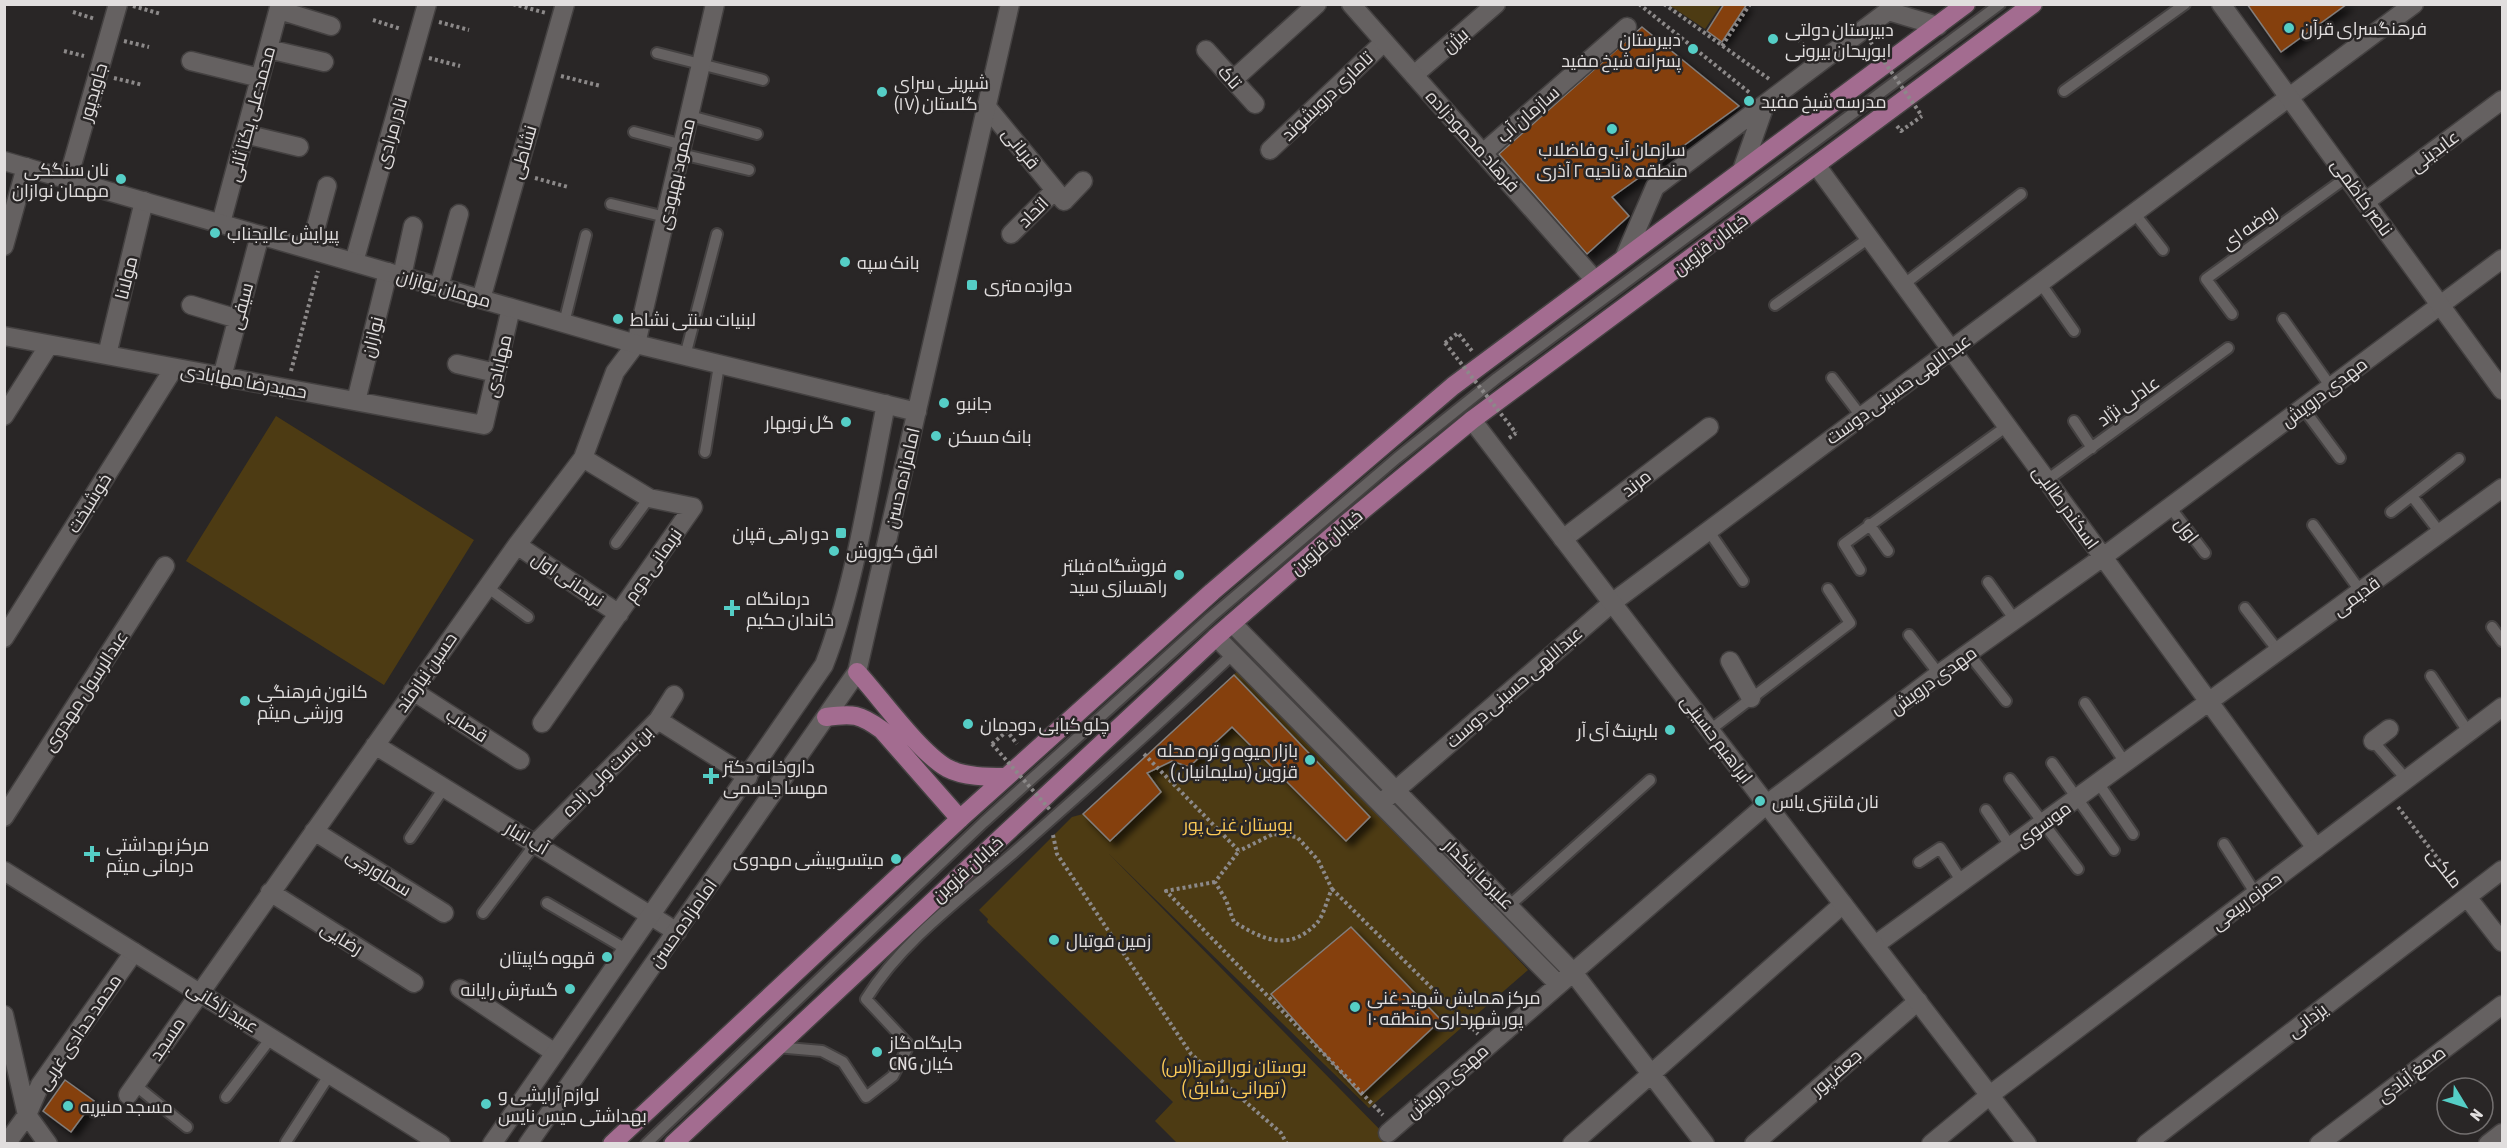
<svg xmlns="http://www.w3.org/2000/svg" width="2507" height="1148" viewBox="0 0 2507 1148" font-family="'Asap Condensed',Cairo,sans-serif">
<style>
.green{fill:#4d3b13}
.building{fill:#853f0b;stroke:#827e7c;stroke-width:1.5;filter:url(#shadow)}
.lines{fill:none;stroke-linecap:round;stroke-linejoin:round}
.lane-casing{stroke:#444141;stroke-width:14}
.street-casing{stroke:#444141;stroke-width:21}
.secondary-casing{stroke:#444141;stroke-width:21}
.primary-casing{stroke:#444141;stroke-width:21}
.path{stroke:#8c8989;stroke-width:4;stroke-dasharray:3 3;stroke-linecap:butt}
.lane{stroke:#656161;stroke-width:10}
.street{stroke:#656161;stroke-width:18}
.secondary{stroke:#656161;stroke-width:18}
.primary{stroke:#a36c90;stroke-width:18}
.path-bridge{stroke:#8c8989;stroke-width:4;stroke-dasharray:3 3;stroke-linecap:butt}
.poi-dot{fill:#55cec6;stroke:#292626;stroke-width:2}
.labels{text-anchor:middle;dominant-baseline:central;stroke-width:5;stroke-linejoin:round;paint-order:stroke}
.poi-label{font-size:18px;fill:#e1dede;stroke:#292626;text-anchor:start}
.street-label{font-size:18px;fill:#e1dede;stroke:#292626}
.park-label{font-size:18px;fill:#fcca57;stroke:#292626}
</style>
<defs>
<filter id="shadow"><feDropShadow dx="5.5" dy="5.5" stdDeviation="3" flood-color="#0009"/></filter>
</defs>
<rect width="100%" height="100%" fill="#292626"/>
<path class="green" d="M1669,5H1721L1705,29Z
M276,416L474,540L384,685L186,561Z
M1243,666L1528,970L1369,1108L1108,853L1393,1143H1177L1155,1121L1173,1102L987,922L988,919L979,910L1072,817L1083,814Z"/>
<path class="building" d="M1724,4H1747L1722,42L1707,31Z
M2247,4H2347L2281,52Z
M1642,27L1739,106L1612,197L1629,216L1587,254L1499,154Z
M1234,675L1370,817L1346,841L1232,727L1189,767L1172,761L1147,773L1161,792L1110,841L1083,814Z
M1351,927L1441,1020L1361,1095L1271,994Z
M65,1080L94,1101L71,1132L43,1111Z"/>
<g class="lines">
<g class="lane-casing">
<path id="lane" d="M657,53L763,80
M2064,91L2185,4
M690,116L757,134
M634,132L683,145
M681,154L749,170
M611,204L666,217
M2135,214L2163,250
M2041,284L2074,331
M1903,285L2021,194
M1775,305L1869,238
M2232,314L2206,279L2347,177
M2283,319L2331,387
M564,323L586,235
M685,356L717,234
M1832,378L1861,416
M2303,408L2340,458
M2074,421L2092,448
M705,452L719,365
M2047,480L2228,348
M2412,496L2441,534
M2170,507L2205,553
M2391,512L2459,459
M1869,524L1888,551
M2313,525L2361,592
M1708,530L1743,581
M616,543L649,498
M1860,570L1844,544L2007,426
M1988,582L2015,620
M487,587L528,617
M2245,608L2279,652
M2492,627L2502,641
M1909,635L1939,674
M1968,653L2006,701
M2431,676L2469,733
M2085,703L2126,764
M1710,730L1850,623L1828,589
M2373,741L2407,780
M2052,763L2114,850
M2010,779L2078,869
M2099,784L2133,834
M1986,810L2011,847
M410,838L444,788
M2224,844L2256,894
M1919,862L1940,848L1962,882
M547,903L626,949
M1510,905L1650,780
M483,913L536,843
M776,1047L822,1051L843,1062L866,1097L893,1076L909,1045L866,999C901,942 960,899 1011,855C1086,789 1161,722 1234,653
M135,1085L187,1127
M226,1097L271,1038
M286,1142L330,1074
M646,1144L984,822L1211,617L1397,458L1497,378L2000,4"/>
</g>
<g class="street-casing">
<path id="street" d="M279,10L331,26
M268,49L324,62
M1206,50L1255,104
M191,61L260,78
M1414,75L1496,4
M1233,80L1317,4
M986,106L1064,201L1083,181
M245,134L299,147
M1270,150L1384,42
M1483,153L1627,27
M1816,165L2316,848
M1742,170L1765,105
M68,179L118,4
M2365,202L2502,100
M221,223L280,4
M1011,234L1055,190
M4,246L26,167
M310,249L327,186
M1625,256L1655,187L1888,11L1938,26
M354,262L427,4
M402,276L413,226
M439,287L459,214
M481,299L565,4
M191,305L238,319
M4,336L484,425L511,308
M107,355L144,201
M457,364L496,373
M222,377L260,235
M356,401L388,272
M4,416L49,345
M1563,539L1709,427
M517,545L619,614
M1232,623L1572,971L1705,1144
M1216,637L1558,984
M4,638L174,368
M1730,661L1751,698
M413,691L520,760
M658,720L748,777
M542,723L693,507L649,498L583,458
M2373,741L2389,729
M375,745L677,932
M1381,803L1613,602L2414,4
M4,817L165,566
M314,831L444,913
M536,843L658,720L674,695
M270,892L414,983
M2467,897L2502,942
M1875,945L2502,488
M460,989L555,1053
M4,1015L27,1115L48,1144
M128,1095L517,545L583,458L615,372L636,344L715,4
M1388,1133L1767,804L1939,674L2103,557L2502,259
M6,1144L27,1115L40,1085L134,952
M1572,1144L1843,904
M1754,1144L1918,1001
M2146,1144L2502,870
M2319,1144L2502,1005
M2488,1144L2502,1133"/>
</g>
<g class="secondary-casing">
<path id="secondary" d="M1351,4L1594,279
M2221,4L2502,390
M4,161L636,344L917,412
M1472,420L2027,1144
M4,871L441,1144
M492,1144L824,665C855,586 869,488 886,404
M528,1144L857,672L1010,4
M1931,1144L1990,1095L2502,707"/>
</g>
<g class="primary-casing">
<path id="primary" d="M857,672C880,697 919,752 947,768C964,777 988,777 1006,777
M826,717C853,713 860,714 882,730L960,819
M612,1144L963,816L1212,592L1453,386L1966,4
M673,1144L1216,637L1347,523L1472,420L2033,4"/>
</g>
<path class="path" d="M513,4L546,13
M1639,4L1750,93
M1664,4L1769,79
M133,6L161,14
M73,12L95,19
M373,20L401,29
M439,22L469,30
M1798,39L1807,49
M124,41L149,47
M1722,46L1750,4
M64,51L84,56
M429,58L460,66
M561,76L601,86
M114,78L143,85
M1897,126L1901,131L1922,116
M535,178L568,187
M1445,343L1458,333L1472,351
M291,371L318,271
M1509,438L1516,433
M992,744L1007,731L1017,744
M1144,754L1239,851L1215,882L1226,900L1234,922C1263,939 1288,953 1317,923C1324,915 1327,899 1332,889L1318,860L1297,837L1273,834L1239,851
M2398,807L2456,882
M1053,835L1057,854L1191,1054L1281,1133L1287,1144
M1215,882L1166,891L1383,1115
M1332,889L1478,1034"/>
<use href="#lane" class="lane"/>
<use href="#street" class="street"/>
<use href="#secondary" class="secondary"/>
<use href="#primary" class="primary"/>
<path class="path-bridge" d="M1867,37L1922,116
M1445,343L1516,433
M992,744L1051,811"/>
</g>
<g class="poi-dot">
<circle cx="2289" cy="28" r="6"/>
<circle cx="1773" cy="39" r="6"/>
<circle cx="1693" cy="49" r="6"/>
<circle cx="882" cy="92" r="6"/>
<circle cx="1749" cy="101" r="6"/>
<circle cx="1612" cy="129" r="6"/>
<circle cx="121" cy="179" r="6"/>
<circle cx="215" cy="233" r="6"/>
<circle cx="845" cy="262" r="6"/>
<rect x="966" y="279" width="12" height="12" rx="3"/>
<circle cx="618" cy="319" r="6"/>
<circle cx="944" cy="403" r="6"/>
<circle cx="846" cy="422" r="6"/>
<circle cx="936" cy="436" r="6"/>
<rect x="835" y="527" width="12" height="12" rx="3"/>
<circle cx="834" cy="551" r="6"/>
<circle cx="1179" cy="575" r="6"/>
<path d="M729 599h6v6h6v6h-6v6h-6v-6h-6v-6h6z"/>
<circle cx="245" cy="701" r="6"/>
<circle cx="968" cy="724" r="6"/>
<circle cx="1670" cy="730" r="6"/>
<circle cx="1310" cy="760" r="6"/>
<path d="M708 767h6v6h6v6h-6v6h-6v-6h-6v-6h6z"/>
<circle cx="1760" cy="801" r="6"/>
<path d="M89 845h6v6h6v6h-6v6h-6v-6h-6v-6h6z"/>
<circle cx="896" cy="859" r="6"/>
<circle cx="1054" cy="940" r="6"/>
<circle cx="607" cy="957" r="6"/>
<circle cx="570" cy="989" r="6"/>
<circle cx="1355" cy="1007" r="6"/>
<circle cx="877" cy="1052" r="6"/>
<circle cx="486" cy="1104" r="6"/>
<circle cx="68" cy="1106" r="6"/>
</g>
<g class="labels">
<g class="poi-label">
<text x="2301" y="28">فرهنگسرای قرآن</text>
<text x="1785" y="29">دبیرستان دولتی<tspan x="1785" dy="21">ابوریحان بیرونی</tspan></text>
<text x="1681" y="39" text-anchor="end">دبیرستان<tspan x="1681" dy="21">پسرانه شیخ مفید</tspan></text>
<text x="894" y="82">شیرینی سرای<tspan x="894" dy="21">گلستان (۱۷)</tspan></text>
<text x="1761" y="101">مدرسه شیخ مفید</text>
<text x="1612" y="149" text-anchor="middle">سازمان آب و فاضلاب<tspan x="1612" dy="21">منطقه ۵ ناحیه ۲ آذری</tspan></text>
<text x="109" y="169" text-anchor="end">نان سنگکی<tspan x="109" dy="21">مهمان‌ نوازان</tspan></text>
<text x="227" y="233">پیرایش عالیجناب</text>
<text x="857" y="262">بانک سپه</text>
<text x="984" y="285">دوازده متری</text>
<text x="630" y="319">لبنیات سنتی نشاط</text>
<text x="956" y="403">جانبو</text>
<text x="834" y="422" text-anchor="end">گل نوبهار</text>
<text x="948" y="436">بانک مسکن</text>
<text x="829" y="533" text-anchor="end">دو راهی قپان</text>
<text x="846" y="551">افق کوروش</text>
<text x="1167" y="565" text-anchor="end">فروشگاه فیلتر<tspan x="1167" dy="21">راهسازی سید</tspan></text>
<text x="746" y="598">درمانگاه<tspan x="746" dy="21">خاندان حکیم</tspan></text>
<text x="257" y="691">کانون فرهنگی<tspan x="257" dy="21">ورزشی میثم</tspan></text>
<text x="980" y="724">چلو کبابی دودمان</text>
<text x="1658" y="730" text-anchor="end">بلبرینگ آی آر</text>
<text x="1298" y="750" text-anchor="end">بازار میوه و تره محله<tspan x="1298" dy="21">قزوین (سلیمانیان )</tspan></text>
<text x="723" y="766">داروخانه دکتر<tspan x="723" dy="21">مهسا جاسمی</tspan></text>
<text x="1772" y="801">نان فانتزی یاس</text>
<text x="106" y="844">مرکز بهداشتی<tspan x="106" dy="21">درمانی میثم</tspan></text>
<text x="884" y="859" text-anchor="end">میتسوبیشی مهدوی</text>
<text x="1066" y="940">زمین فوتبال</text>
<text x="595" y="957" text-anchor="end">قهوه کاپیتان</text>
<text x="558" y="989" text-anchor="end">گسترش رایانه</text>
<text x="1367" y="997">مرکز همایش شهید غنی<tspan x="1367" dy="21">پور شهرداری منطقه ۱۰</tspan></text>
<text x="889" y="1042">جایگاه گاز<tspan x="889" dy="21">CNG کیان</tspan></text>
<text x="498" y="1094">لوازم آرایشی و<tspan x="498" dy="21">بهداشتی میس نایس</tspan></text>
<text x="80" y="1106">مسجد منیریه</text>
</g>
<g class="street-label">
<text transform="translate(1455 40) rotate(-41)">بیژن</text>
<text transform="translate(1230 77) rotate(48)">تاک</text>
<text transform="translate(93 92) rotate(-74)">جاویدپور</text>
<text transform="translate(1327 96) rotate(-44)">تاماری درویشوند</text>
<text transform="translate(251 114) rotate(-75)">محمدعلی یکتا ثانی</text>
<text transform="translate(1528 114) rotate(-41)">سازمان آب</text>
<text transform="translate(391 133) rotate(-74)">نادر مرادی</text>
<text transform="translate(1473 141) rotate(48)">فرهاد محمودزاده</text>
<text transform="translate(1021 148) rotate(51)">قربانی</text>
<text transform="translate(2434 151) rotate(-37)">عابدینی</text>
<text transform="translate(523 152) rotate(-74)">نشاطی</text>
<text transform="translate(676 174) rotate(-77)">محمود بهبودی</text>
<text transform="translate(2362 197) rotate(54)">ناصر کاظمی</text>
<text transform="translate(1033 212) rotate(-45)">اتحاد</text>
<text transform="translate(2249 227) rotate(-36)">روضه ای</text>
<text transform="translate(1710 244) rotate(-37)">خیابان قزوین</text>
<text transform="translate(126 278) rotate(-76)">مولانا</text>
<text transform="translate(444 288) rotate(16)">مهمان نوازان</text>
<text transform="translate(241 306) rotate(-75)">سیفی</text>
<text transform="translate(372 337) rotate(-76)">نوازان</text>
<text transform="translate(498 366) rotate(-77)">مهابادی</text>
<text transform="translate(244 381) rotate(10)">حمیدرضا مهابادی</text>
<text transform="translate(1898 389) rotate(-36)">عبداللهی حسینی دوست</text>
<text transform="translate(2324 392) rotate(-37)">مهدی درویش</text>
<text transform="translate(2128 401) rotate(-36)">عادلی نژاد</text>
<text transform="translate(902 478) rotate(-77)">امامزاده حسن</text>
<text transform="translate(1636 483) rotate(-38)">مرند</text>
<text transform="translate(89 503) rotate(-58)">خوشبخت</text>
<text transform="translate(2066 507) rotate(54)">اسکندر طالبی</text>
<text transform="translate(2187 530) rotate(52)">اول</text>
<text transform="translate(1326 542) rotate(-41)">خیابان قزوین</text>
<text transform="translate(653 565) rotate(-55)">نریمانی دوم</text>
<text transform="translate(568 579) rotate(34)">نریمانی اول</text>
<text transform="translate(2356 596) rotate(-36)">قدیمی</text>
<text transform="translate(426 672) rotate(-55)">حسین نیازمند</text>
<text transform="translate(1933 680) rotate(-36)">مهدی درویش</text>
<text transform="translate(1514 687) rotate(-41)">عبداللهی حسینی دوست</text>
<text transform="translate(85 691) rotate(-57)">عبدالرسول مهدوی</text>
<text transform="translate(467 725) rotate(33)">قصاب</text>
<text transform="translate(1717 739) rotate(53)">ابراهیم حسینی</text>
<text transform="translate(607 771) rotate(-45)">بن بست ولی زاده</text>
<text transform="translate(2043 824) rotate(-36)">موسوی</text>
<text transform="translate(527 838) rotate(31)">آب انبار</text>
<text transform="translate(2445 868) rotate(52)">ملکی</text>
<text transform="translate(967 869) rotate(-42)">خیابان قزوین</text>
<text transform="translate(379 872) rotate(32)">سماورچی</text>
<text transform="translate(1479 874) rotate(45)">علیرضا بنکدار</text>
<text transform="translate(2246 901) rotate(-37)">حمزه ربیعی</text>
<text transform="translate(683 923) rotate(-55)">امامزاده حسن</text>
<text transform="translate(342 938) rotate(32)">رضایی</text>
<text transform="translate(223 1007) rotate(32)">عبید زاکانی</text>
<text transform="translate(2307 1020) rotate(-37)">یزدانی</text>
<text transform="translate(79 1032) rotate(-56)">محمد حدادی غربی</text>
<text transform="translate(167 1039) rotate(-56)">مسجد</text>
<text transform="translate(1836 1072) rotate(-41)">جعفرپور</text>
<text transform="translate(2411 1074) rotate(-37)">صمغ آبادی</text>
<text transform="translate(1447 1081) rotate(-41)">مهدی درویش</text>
</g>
<g class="park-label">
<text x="1238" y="824">بوستان غنی پور</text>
<text x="1234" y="1066">بوستان نورالزهرا(س)<tspan x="1234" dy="21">( تهرانی سابق )</tspan></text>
</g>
</g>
<rect width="2507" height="1148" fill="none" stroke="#e1dede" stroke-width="12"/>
<g transform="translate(2465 1106) rotate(128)"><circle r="28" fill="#292626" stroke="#737070" stroke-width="1.5"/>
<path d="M0-4.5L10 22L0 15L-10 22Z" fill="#55cec6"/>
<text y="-9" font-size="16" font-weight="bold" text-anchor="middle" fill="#e1dede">N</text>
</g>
</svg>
